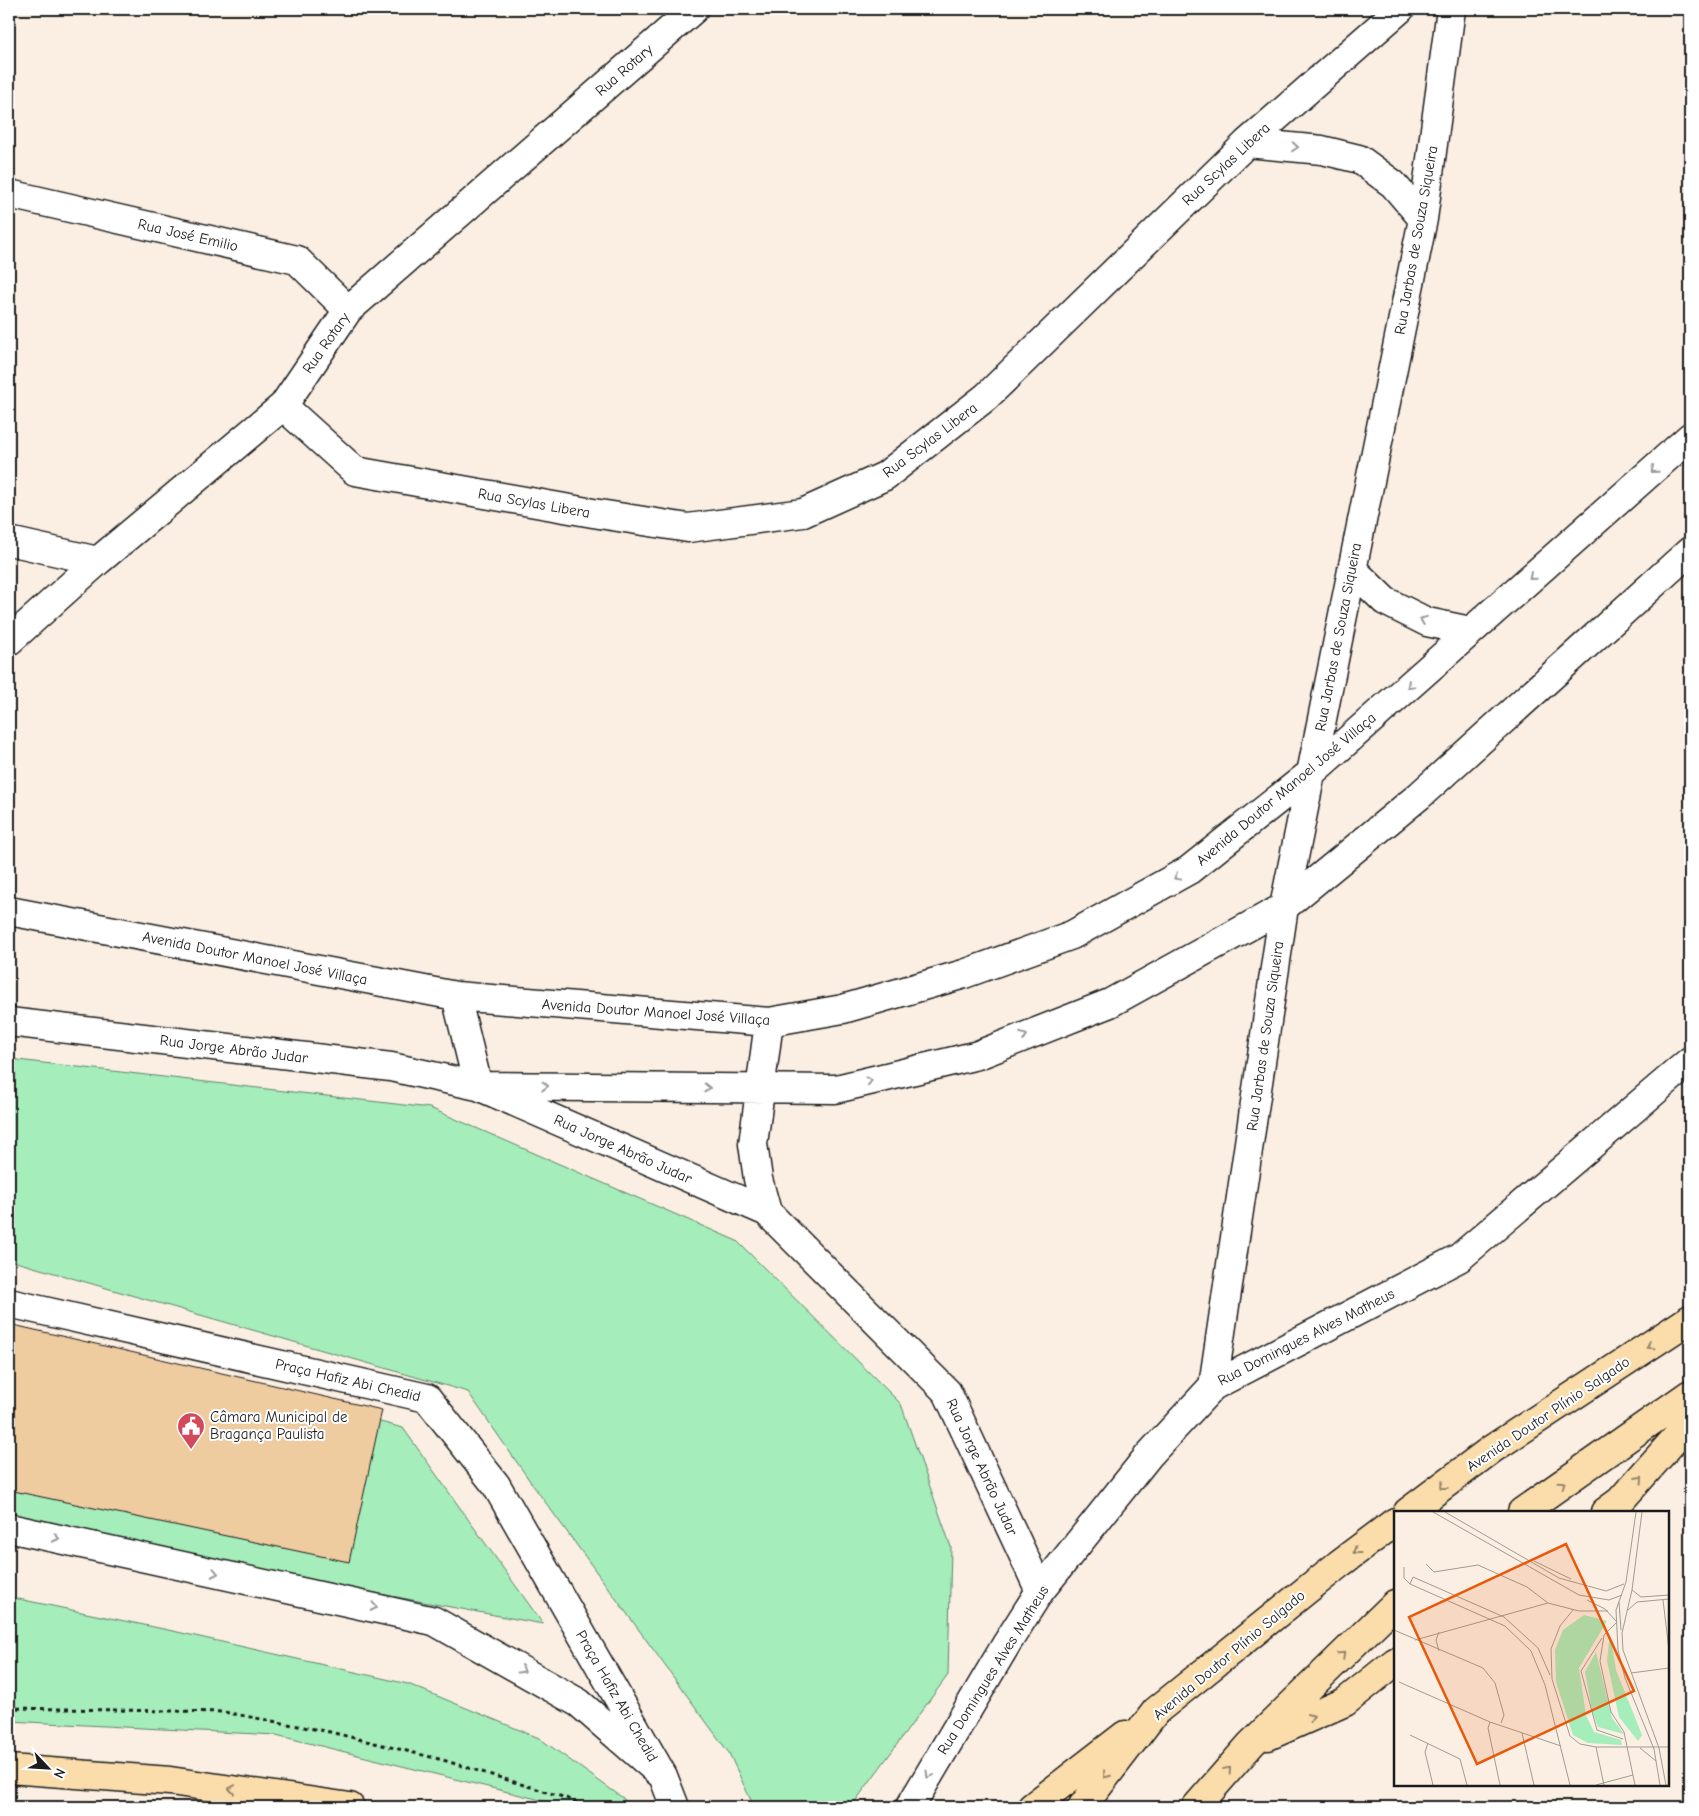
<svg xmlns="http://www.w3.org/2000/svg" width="1699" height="1816" viewBox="0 0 1699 1816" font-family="'Comic Neue',sans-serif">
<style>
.green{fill:#a5edba;stroke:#60846b}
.building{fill:#efcba0;stroke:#1c1c1c}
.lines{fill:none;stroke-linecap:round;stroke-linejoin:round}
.street-casing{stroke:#1c1c1c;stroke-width:31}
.primary-casing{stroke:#1c1c1c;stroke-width:31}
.path{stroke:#1c1c1c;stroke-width:3;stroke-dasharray:4 4;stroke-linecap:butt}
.street{stroke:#fff;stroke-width:28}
.primary{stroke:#fbddab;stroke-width:28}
.oneway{stroke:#999}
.oneway2{stroke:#97866b}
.labels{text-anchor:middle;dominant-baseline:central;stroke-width:4;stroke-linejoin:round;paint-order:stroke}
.street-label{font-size:15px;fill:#1c1c1c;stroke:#fff}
.poi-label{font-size:15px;fill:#1c1c1c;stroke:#fff;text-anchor:start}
.inset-road{fill:none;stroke:#a19b93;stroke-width:1}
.view{fill:#e8590c;fill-opacity:0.15;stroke:#e8590c;stroke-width:2.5}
.inset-edge{fill:none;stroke:#1c1c1c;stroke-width:2.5}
</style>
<rect width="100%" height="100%" fill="#faefe2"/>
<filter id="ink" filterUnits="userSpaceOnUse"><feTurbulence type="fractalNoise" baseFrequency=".02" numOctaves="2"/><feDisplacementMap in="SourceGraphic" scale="10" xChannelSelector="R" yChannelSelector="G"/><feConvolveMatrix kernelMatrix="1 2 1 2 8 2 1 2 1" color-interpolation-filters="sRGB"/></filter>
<g filter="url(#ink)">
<path class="green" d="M9,1059L430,1108L737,1241L901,1404L951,1547L948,1675L851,1807H754L729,1753L532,1484L468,1392L9,1260Z
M9,1324L403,1428L543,1624L342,1587L9,1518Z
M9,1597L173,1631L408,1684L539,1738L623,1798L631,1807H569L276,1735L9,1721Z"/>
<path class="building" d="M9,1324L382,1410L349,1562L9,1490Z"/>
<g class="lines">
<g class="street-casing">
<path id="street" d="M1247,143L1322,150L1359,159L1393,184L1423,219
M9,194L297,260L348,310
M283,406L355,471L593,513L688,528L803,513L885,476L986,397L1247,143L1400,9
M9,541L98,561
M1352,569L1385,601L1427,622L1470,631
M9,641L98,561L283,406L348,310L694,9
M9,911L456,996L769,1022L843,1009L964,974L1072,935L1189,870L1311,773L1690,437
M456,996L478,1086
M9,1022L391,1067L478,1086L767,1212L947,1392L1040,1591
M478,1086L836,1089L978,1055L1110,1003L1284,907L1419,796L1690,551
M767,1212L758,1179L753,1144L769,1022
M9,1303L427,1398L496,1485L663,1776
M1213,1386L1284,907L1423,219L1451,9
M9,1528L434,1621L579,1703L663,1776L675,1807
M910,1807L1007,1643L1040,1591L1149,1455L1213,1386L1459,1258L1690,1061"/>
</g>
<g class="primary-casing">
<path id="primary" d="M1408,1512L1492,1449L1690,1319
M1522,1512L1690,1394
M1605,1512L1620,1501L1690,1422
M1268,1736L1345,1702L1395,1662
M9,1769L170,1781L350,1807
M1032,1807L1125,1735
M1082,1807L1156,1711L1339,1564L1395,1522
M1196,1807L1251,1744L1395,1604"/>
</g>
<path class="path" d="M9,1708L224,1712L330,1732L443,1760L566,1798L584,1807"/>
<use href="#street" class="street"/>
<use href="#primary" class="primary"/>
</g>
<defs><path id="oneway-chevron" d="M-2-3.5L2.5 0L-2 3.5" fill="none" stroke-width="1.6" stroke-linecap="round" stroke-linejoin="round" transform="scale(1.25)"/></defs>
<g class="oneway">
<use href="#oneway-chevron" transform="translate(1295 147) rotate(5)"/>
<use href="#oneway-chevron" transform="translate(1654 470) rotate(139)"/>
<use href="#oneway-chevron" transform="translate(1532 577) rotate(139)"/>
<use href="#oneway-chevron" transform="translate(1423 620) rotate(-158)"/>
<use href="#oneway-chevron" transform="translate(1410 685) rotate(138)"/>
<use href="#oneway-chevron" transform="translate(1177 877) rotate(151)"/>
<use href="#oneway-chevron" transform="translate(1024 1036) rotate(-21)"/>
<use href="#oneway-chevron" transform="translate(869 1081) rotate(-14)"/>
<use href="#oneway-chevron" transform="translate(545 1086) rotate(1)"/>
<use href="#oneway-chevron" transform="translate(707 1088) rotate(1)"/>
<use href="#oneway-chevron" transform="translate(56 1538) rotate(12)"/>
<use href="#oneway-chevron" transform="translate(215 1573) rotate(12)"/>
<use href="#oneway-chevron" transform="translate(374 1607) rotate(12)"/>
<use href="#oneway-chevron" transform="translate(522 1670) rotate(30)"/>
<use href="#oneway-chevron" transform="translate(929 1775) rotate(121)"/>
</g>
<g class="oneway2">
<use href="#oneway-chevron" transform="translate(1650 1346) rotate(147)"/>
<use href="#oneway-chevron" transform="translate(1640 1479) rotate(-48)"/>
<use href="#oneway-chevron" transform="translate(1562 1484) rotate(-35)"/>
<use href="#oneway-chevron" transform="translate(1443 1486) rotate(143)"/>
<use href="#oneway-chevron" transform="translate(1356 1551) rotate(143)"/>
<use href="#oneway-chevron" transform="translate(1342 1655) rotate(-44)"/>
<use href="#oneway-chevron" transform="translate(1311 1717) rotate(-24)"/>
<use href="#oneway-chevron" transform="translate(1228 1770) rotate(-49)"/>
<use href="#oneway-chevron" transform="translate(1106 1775) rotate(128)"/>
<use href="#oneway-chevron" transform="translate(232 1789) rotate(-172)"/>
</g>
</g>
<defs>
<g id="civic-pin" transform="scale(1.4375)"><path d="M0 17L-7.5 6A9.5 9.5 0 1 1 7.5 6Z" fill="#d1495b" stroke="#fff"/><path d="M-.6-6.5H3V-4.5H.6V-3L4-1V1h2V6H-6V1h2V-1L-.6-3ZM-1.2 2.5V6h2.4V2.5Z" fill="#fff"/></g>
</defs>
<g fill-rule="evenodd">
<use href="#civic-pin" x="191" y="1426"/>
</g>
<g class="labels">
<g class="street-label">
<text transform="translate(624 70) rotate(-41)">Rua Rotary</text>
<text transform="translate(1226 164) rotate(-43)">Rua Scylas Libera</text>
<text transform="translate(188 235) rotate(13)">Rua José Emilio</text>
<text transform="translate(1416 240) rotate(-80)">Rua Jarbas de Souza Siqueira</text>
<text transform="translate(326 343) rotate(-55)">Rua Rotary</text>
<text transform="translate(930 440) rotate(-37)">Rua Scylas Libera</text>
<text transform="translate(534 503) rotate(10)">Rua Scylas Libera</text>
<text transform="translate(1338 637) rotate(-79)">Rua Jarbas de Souza Siqueira</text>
<text transform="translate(1286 789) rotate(-40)">Avenida Doutor Manoel José Villaça</text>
<text transform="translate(255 958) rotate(11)">Avenida Doutor Manoel José Villaça</text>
<text transform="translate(656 1012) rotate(4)">Avenida Doutor Manoel José Villaça</text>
<text transform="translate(1265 1036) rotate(-82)">Rua Jarbas de Souza Siqueira</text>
<text transform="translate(234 1049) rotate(7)">Rua Jorge Abrão Judar</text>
<text transform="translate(623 1149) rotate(24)">Rua Jorge Abrão Judar</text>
<text transform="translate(1306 1337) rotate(-27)">Rua Domingues Alves Matheus</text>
<text transform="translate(348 1380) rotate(13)">Praça Hafiz Abi Chedid</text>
<text transform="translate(1548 1414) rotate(-34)">Avenida Doutor Plínio Salgado</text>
<text transform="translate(982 1467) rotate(65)">Rua Jorge Abrão Judar</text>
<text transform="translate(1229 1655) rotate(-40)">Avenida Doutor Plínio Salgado</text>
<text transform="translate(993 1670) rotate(-58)">Rua Domingues Alves Matheus</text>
<text transform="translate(617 1696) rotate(60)">Praça Hafiz Abi Chedid</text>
</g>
<g class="poi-label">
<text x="210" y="1417">Câmara Municipal de<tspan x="210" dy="17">Bragança Paulista</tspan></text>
</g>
</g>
<g transform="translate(1394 1511)">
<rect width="275" height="275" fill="#faefe2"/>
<path d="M190,104L213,110L185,157L192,204L200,221L227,229L228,234L194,232L179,224L162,171L161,139L169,119ZM216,122L222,159L248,224L244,230L225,206L213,150ZM202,141L218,207L230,223L204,216L198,200L191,161Z" fill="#a5edba"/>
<path class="inset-road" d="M39,1L185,84L215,89L228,84M51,1L165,67L212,80L230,73M242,1L232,71L222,99L224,139L231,167L260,238L266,274M248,1L238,79L228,122L229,139L265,237L272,274M140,50L177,68M32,53L40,61L84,54L133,76L154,92L185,100H214M10,56V67L16,73L111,115L137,140L151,174L176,274M16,73L19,66L110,106L144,137L156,164M238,79L247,86L275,84M193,89L211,98L222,110M269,89L275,139M225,91L227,119M179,99L166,115L157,138L158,168L176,225L186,233L202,236H275M234,99L243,91L275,88M223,111L210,124L206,150L217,201L230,221L241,274M0,119L89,157L101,172L110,204L107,212M45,121L42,129L45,140M208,127L187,160L203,219L229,228M21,129L154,92M237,162L275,157M5,171L96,211L167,235M96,211L94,217L106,274M128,222L140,274M16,224L66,248L73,274M34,232L31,241L39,274M202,236L210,274M246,237L262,250M202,274L239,264"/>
<path class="view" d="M172,33L240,180L83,253L15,106Z"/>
<rect width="275" height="275" class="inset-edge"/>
</g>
<rect width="1699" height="1816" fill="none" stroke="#fff" stroke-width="30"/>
<rect x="15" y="15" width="1669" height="1786" fill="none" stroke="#1c1c1c" stroke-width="2" filter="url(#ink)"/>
<g transform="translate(48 1768) rotate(115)" stroke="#ffffff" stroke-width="4" paint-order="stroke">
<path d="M0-4L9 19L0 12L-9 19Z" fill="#1c1c1c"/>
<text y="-8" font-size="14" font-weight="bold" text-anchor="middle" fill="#1c1c1c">N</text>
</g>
</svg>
